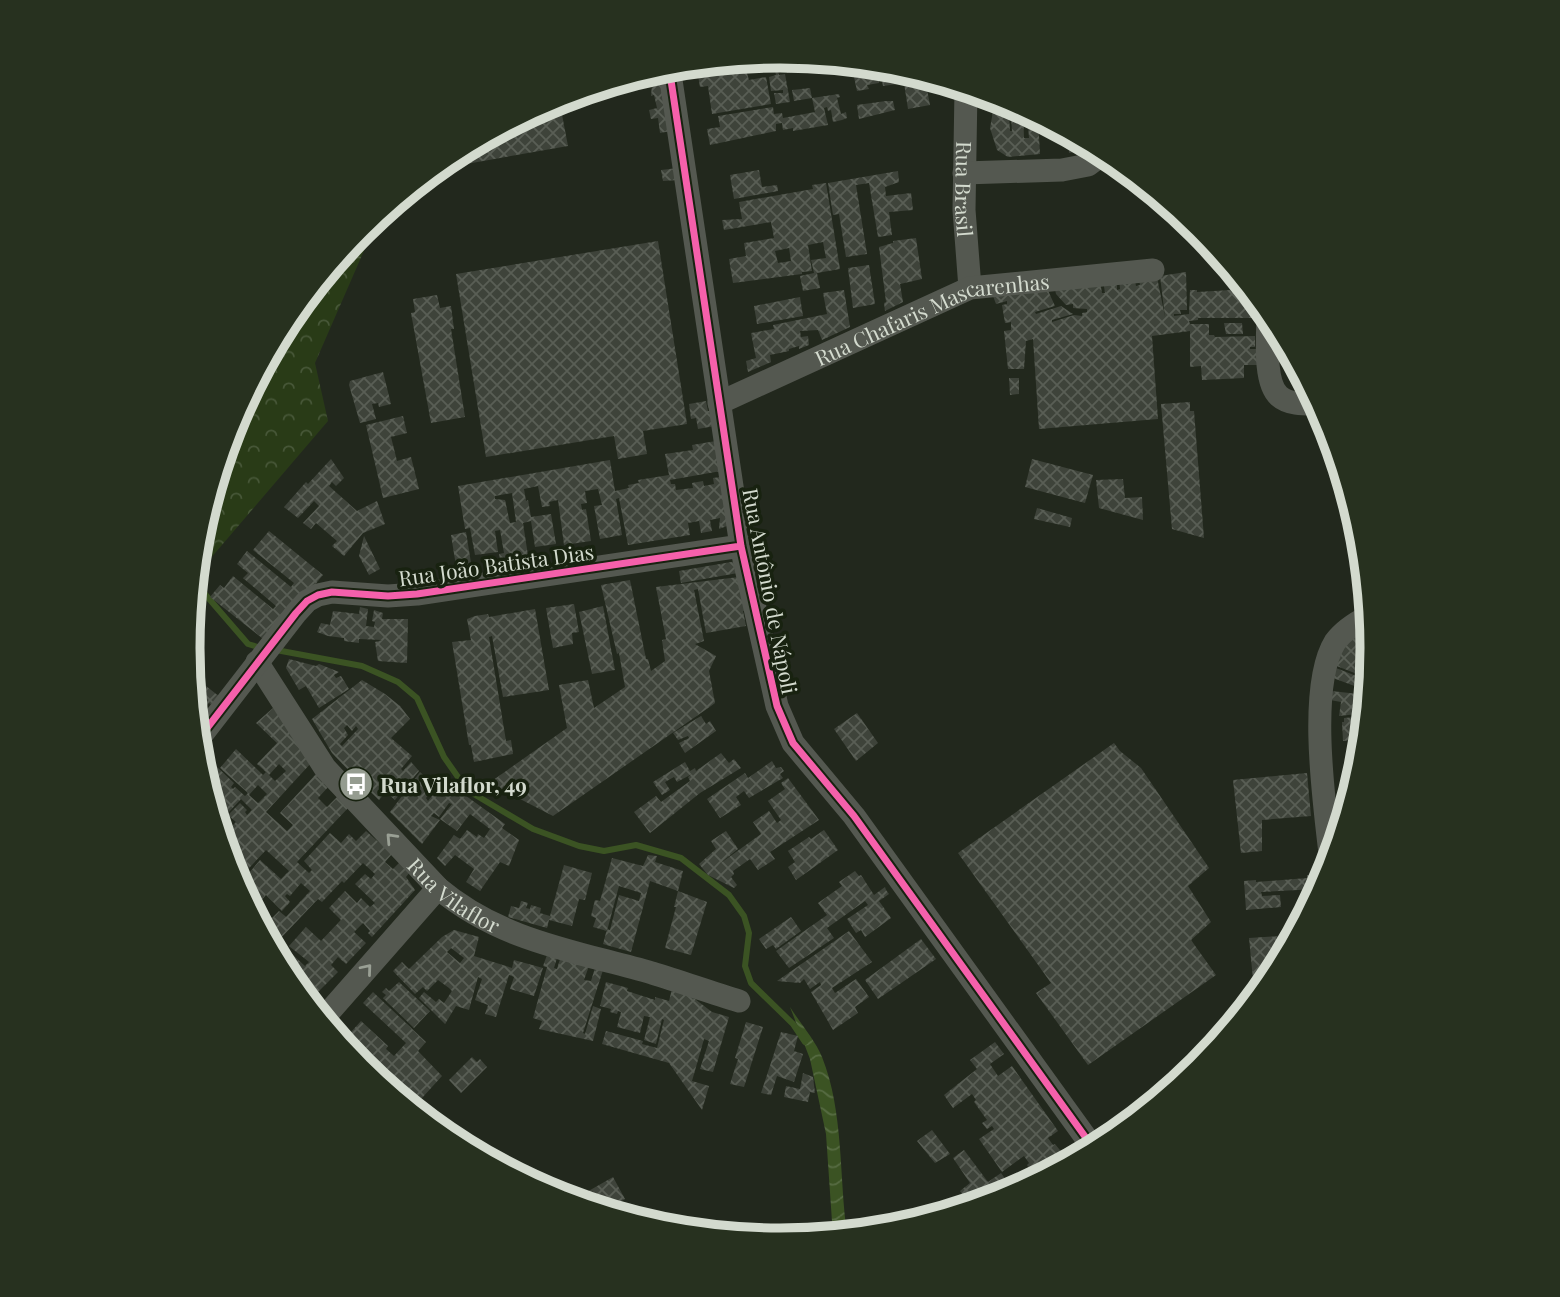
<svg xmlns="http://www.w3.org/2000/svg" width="1560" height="1297" viewBox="0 0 1560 1297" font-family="'Playfair Display',serif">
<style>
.forest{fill:url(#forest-crowns)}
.water{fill:url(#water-waves)}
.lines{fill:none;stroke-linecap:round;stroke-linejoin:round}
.stream{stroke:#3b5323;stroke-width:6}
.building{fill:url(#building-cross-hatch);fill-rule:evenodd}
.minor{stroke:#545850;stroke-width:23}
.cycleway-casing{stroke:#182210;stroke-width:11}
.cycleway{stroke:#f560ab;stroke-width:7}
.oneway{stroke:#9aa095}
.labels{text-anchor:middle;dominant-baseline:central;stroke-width:7;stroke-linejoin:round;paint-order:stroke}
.street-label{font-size:21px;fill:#d3dace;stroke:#182210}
.poi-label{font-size:21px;font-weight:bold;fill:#d3dace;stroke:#182210;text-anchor:start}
.rim{fill:none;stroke:#d3dace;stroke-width:9}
</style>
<defs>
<pattern id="forest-crowns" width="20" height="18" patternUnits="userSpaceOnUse" patternTransform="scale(1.75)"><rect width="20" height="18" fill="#293b17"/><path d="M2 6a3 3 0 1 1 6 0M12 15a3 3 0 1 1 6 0" fill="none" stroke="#475738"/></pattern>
<pattern id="water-waves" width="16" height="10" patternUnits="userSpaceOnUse" patternTransform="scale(1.75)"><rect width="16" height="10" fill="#3b5323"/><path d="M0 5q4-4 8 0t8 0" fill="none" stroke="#566b42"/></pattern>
<pattern id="building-cross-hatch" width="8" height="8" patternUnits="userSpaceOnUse" patternTransform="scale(1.75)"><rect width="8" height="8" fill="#3e433a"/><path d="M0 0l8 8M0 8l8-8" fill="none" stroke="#595e55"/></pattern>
</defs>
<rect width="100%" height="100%" fill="#22281d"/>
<path class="forest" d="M380,214L315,363L328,421L204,566L196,563L199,533L233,421L288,319L361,229Z"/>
<path class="water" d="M790,1007C800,1023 815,1040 822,1057C844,1112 839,1177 847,1234L833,1236L826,1134L810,1059Z"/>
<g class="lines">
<path class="stream" d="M193,589L204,593L248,644L261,648
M276,650L362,666L398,682L417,698L444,757L467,790L533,829L579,846L604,851L636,845L681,858L729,895L744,916L749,933L745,966L751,983L793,1024L805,1042"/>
</g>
<path class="building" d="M772,57H787L791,73H787L786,69L778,71L779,75L785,74L790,102L776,104L774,93H783V90L771,91L769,77L776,75Z
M743,60L749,80L766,77L771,104L712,114L708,86L700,87L696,64Z
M851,63L876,65L879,83L867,85L869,89L857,91Z
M879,66L890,67L892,77H896L894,67L909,72L911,81L925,79L930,105L908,109L904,83L883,86Z
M662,73L671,131L660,133L658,118L651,119L649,110L657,108L654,95L651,96L652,84L636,87V78Z
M810,88L812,98L794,101L792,90Z
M839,94L840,97L837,98L841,114L846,112L847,118L842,120L833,122L831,110L828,111L827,107L824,108L828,125L793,131V128L783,130L782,123L776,124V131L710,145L707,129L720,127L718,116L773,107L774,114L782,113L783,118L815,112L812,98Z
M559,99L568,146L438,169L437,167L451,156Z
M886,101H893L895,110L859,119L857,105Z
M1008,104L1010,131H1012L1010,104L1023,110L1024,138H1029L1028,125H1033V122L1027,123L1026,111L1038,118L1040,154L1008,157L997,150L990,128L994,106Z
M1068,134L1083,142L1095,148L1069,153Z
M678,168L679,180L663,181L661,170Z
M759,170L762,187L777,185L778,191L734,199L730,175Z
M898,171L899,182L885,187L886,196L911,193L913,210L889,212L892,235L878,237L869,183L856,185L867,254L846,257L839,214L833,215L828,183Z
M826,183L840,269L817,273L820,288L803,291L800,276L814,273L811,260L826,258L823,242L808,245L812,271L802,272V274L733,283L729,259L746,256L744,243L774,238L771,222L724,230L722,220L742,219L739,202L813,189L812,185ZM789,248L791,261L778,263L775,251Z
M1183,217L1186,219L1198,229L1184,230Z
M916,238L922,279L900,284L903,302L885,311L884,303L886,302L879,247L893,243V241Z
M658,241L687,424L643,431L647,454L618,459L614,436L486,457L456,274Z
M869,265L875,304L853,308L848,268Z
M1186,272L1187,310H1180L1181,314H1174V316L1189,314L1190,290H1197V292L1247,289L1261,305L1262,318H1198V320L1189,321L1190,324H1209V335H1214L1215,337L1255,336V347H1250V349H1261V365H1244V378L1202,380L1201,366L1190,367V331L1152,336L1158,419L1039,429L1033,339L1026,341L1024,369H1008L1004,331L1011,330V322L1005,323L1002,305L1007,304V301L996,304L993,296L1046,286L1055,306L1035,312L1036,314L1061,306L1073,314L1052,320V322L1074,315L1082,316V313L1087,312V309L1073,308V304L1066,305L1056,294L1054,285L1100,281L1102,293H1105L1103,280L1117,278V290L1120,289L1119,278L1134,275L1136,286L1140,285L1139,280L1157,277L1165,317L1160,276Z
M844,290L850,327L822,340L818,330L800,331L801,337L808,336L809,345L799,349V346L789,349V351L770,355L771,362L748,372L746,361L756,358L751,333L774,329L773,325L827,314L823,293Z
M437,295L440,308L451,306L454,329H451L465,417L431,423L411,313L415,312L413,299Z
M800,297L803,316L757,324L754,306Z
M1224,323H1242L1243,334H1226Z
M383,372L391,404L379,407L378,403L372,404L376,419L360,423L349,385L350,381Z
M1009,378H1019V394L1010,395Z
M706,401L708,411L718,410L720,425L698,429L696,418L691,419L689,404Z
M1190,402V411H1194L1204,538L1172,529L1161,404Z
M403,416L407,433L391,437L397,461L411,457L419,489L383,498L366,425Z
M716,441L721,471L670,480L671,484H675L676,490L693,488L692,483L703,481L704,486L714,484L713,478L720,477L727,526L719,529L720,518L710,520L712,531L701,533L699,521L688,523L690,535L628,545L619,498L616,499L622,535L600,539L594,506L602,505L598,489L585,491L587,503L581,504L582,510L586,509L591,541L564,545L558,500L549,502L550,506L542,507L538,486L524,489L526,501L528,500L531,517L551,514L556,544L535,547L531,521L523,523L529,562L501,567L499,554L504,553L500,530L495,531L498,552L475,555L470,528L465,529L458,486L610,460L615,491L629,488L628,485L639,483L638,480L669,475L665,454L693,450L692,445ZM512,493L516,522L510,523L505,500L495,499V496Z
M331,459L344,478L336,486L332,482L329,486L357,511L377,501L385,524L363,533L344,556L332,546L337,541L316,523L311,529L303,523L319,506L314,501L298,518L284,507L306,482L308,484Z
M1032,459L1093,475L1085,503L1025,487Z
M1123,479L1125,498L1142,497L1143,520L1099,508L1096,480Z
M1037,508L1072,518L1070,527L1034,519Z
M269,531L323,575L267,642L210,597L220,585L224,588L233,576L273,609L276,606L243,578L248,573L237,564L247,551L291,587L294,583L253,550Z
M466,532L472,569L457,572L451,535Z
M364,536L380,569L369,575L359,556Z
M737,561L748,610L743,611L746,626L706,633L698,589L694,590L704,641L695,644L716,656L709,671L715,703L711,706L553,816L489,783L567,728L559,685L588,680L594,708L625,687L619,653L617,654L601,585L630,580L646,659H648L651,671L665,661L662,640L666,639L656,587L739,577L738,573L681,583L679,571Z
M574,604L579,632L572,633L573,644L553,648L546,608Z
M603,606L615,670L592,674L579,612Z
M360,607L368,609L366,626L374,627L375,622L372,621L374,610L383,613L382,619H408L407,663L378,661L375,642L382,640L359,639V643L344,641V638L328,636L317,632L321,623L330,625L333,611L359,614Z
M535,609L549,690L503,697L492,636L489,637L506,741L511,740L513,754L474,762L471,745H469L452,642L471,640L467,619L475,616L488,614L489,617Z
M1365,625L1360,637L1372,642L1370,679L1334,665L1349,634Z
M289,659L316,666L319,664L339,672L334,675L336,678L341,676L349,689L319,708L306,686L299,690L286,668Z
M1336,668L1369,681L1368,691L1333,678Z
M190,670L203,681L198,686L202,690L206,686L220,697L213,706L209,703L195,722Z
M362,680L385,694L400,706L410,719L391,738L412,756L401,769L403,771L411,762L419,771L395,800L386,792L379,800L354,776L332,753L312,719ZM347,725L352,731L356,726L358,729L342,746L340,744L348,735L344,728Z
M1331,691L1368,695L1366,713L1339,716L1341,702L1330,700Z
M273,708L312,762L266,812L287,831L293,825L280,813L316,774L330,785L318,798L327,807L338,796L349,807L297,862L309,873L312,870L304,861L330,833L341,843L349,834L356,841L366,831L392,854L385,862L393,869L401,861L410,872L406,877L415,890L372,937L368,933L370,931L363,923L354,932L366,943L346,964L338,957L331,965L338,972L313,997L292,978L294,975L287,969L285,972L283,969L254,915L261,907L272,918L279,911L286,917L310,891L301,883L290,896L287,894L285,896L290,902L282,911L266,895L252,911L238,886L260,860L281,879L289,871L266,850L236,882L222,841L232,831L229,829L236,822L228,815L240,803L247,810L245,812L247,815L252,810L241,799L229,812L208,793L201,769L204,765L210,772L216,766L234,783L231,787L233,789L235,787L245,796L248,793L220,768L236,749L263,775L266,772L257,764L277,743L256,723ZM279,764L286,771L275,781L269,775ZM258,785L267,794L258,803L249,795ZM363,863L375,874L371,879L365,874L355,884L375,903L370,907L361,898L357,903L345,891L329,908L341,920L321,941L306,927L289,946L309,962L305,966L278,941L318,899L322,902L342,881L344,883Z
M857,713L878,743L856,761L834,729Z
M701,716L706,724L710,721L716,731L685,753L679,743L689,738L688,736L678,740L673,733Z
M1366,716L1364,739L1343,741L1342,722H1344V718Z
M1114,743L1120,751L1141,768L1209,868L1188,886L1211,922L1191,940L1216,975L1088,1065L1036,993L1051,983L958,853Z
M721,753L729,763L734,759L741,768L700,793L650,833L634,812L656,796L661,802L690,781L688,777L692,774L677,782L674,777L665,782L670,790L662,795L653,782L685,762L690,771L695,768L696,771Z
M772,761L776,768L781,767L784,771L780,774L783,778L749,798L744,791L736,797L741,805L720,818L707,799L745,773L748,778Z
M420,772L435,786L426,798L428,801L444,780L505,824L502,828L519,840L509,866L500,862L480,891L466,882L474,869L455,855L445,866L437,858L454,835L460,839L467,830L477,837L478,834L484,838L490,829L470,814L457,831L440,819L452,804L449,803L439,817L434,813L431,816L440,820L422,844L390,812Z
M1307,773L1311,816L1262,820V851L1241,853L1233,780Z
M788,778L819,820L770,852L775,859L758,870L750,859L733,871L734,874L731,877L737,885L734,888L708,875L699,864L716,849L711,841L726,831L738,849L718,865L761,834L753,822L769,811L777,823L781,820L768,801L785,789L781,783Z
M1349,803L1342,828L1339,804Z
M212,807L225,820L218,827L216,820Z
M824,830L838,850L796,880L788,867L795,862L788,851L809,837L811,839Z
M648,855L657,856L655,862L683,871L678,891L650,881L631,952L603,944L607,929L610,930L619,895L639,901L641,893L619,886L607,931L593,927L596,918L591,916L595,900L600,901L612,858L643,866Z
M564,865L592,873L585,900L579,899L572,926L549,920L547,928L508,917L511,906L519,908L521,901L528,903L526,908L530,909L531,905L541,908L540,913L550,916Z
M855,871L859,876L861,875L874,895L885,887L886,890L889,894L879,901L891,918L865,937L861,930L856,933L847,919L868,905L865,901L827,928L834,938L789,968L776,951L827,915L818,903L842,886L839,882Z
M1307,875H1315L1316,889L1261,892L1262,896L1280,895L1281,907L1246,910L1244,881L1256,880V882L1307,878Z
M678,891L707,902L691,955L665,948L676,907H674Z
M791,917L801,931L776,949L773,945L766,949L759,939Z
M454,930L479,937L474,956L512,968L514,960L543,968L534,996L510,989L514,977L509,975L496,1017L485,1014L488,1005L475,1000L482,979L478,977L469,1010L456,1006L445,1024L419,998L424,992L436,1002L439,999L444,1003L452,991L449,988L438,980L427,991L423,987L415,994L393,971L402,962L409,969L442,937ZM451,948L464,958L460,963L447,952Z
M849,931L872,962L832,988L835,993L856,979L869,997L855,1007L858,1013L833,1030L811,992L821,985L820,982L810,989L804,979L800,983L777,981Z
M1296,935L1287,951H1284L1285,954L1272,978L1266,986L1254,990L1249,938Z
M921,939L936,959L878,999L865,980Z
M547,955L557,958L554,968L557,969L560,959L589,966L584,980L591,981L595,968L603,970L583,1033L585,1034L593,1006L601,1009L593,1041L539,1029L542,1021L533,1018L547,967L543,966Z
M399,982L430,1011L414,1028L383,998L386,995L382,992L386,988L389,991Z
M606,982L628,988L627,991L655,1000V997L669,1001L672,989L687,993L712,1012L729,1017L713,1072L700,1069L709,1041L704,1039L692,1081L709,1086L702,1110L669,1063L602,1044L606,1031L643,1041L642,1044L657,1048L664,1020L662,1019L656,1044L644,1040L650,1017L644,1016L640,1033L617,1027L621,1012L618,1011L617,1014L610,1012L611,1009L600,1006Z
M373,992L426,1042L418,1051L442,1076L412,1109L372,1077L380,1068L373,1062L371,1064L363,1057L360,1062L371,1071L369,1074L341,1043L361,1021L388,1046L386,1049L394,1056L406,1043L363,1003Z
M746,1022L763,1027L744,1087L730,1084L738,1059L735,1058Z
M781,1032L798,1036L794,1051L803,1054L794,1082L777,1076L771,1095L761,1093Z
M995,1042L1004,1054L990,1064L998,1076L1012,1066L1058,1131L1048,1138L1053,1145L1055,1144L1068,1160L1075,1155L1077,1158L1012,1193L1008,1187L1031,1171L1027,1165L1029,1163L1024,1156L1002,1172L979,1139L994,1129L992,1126L987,1129L982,1123L987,1120L974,1102L976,1100L972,1094L953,1108L944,1095L977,1069L970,1060Z
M472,1057L477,1062L480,1059L487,1067L461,1093L449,1080Z
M803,1073L813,1077L815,1093L810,1092L808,1102L784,1097L786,1086L800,1089Z
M932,1130L950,1154L935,1163L917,1141Z
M964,1150L988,1182L1001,1173L1009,1184L1003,1188L1008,1195L971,1207L960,1191L970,1183L953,1158Z
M613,1177L625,1199L604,1211L571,1201Z"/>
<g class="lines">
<g class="minor">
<path d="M669,67L741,546L777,706L793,743L854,816L1094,1149"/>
<path id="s1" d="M966,89L964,210L970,288"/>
<path d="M964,173L1062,170L1088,165L1104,153"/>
<path d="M1268,313C1268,334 1263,382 1279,396C1289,405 1306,404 1318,404"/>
<path id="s2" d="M719,403L970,288L1153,270"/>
<path id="s3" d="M257,662L325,768L438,888C501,941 575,951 652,973C681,982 710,992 739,1001"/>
<path d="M197,741L296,613L307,601L318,595L332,592L388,596L417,594L741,546"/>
<path d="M1331,862C1325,808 1307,687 1335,642C1343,631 1357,622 1369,616"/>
<path d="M322,1020L438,888"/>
</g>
<g class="cycleway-casing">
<path id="cycleway" d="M669,67L741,546L777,706L793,743L854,816L1094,1149
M197,741L296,613L307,601L318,595L332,592L388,596L417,594L741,546"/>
</g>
<use href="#cycleway" class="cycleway"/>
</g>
<defs><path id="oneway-chevron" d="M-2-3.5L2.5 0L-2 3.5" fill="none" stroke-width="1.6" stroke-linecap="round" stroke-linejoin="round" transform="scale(1.75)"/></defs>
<g class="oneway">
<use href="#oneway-chevron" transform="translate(391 838) rotate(-133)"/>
<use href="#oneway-chevron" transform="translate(367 969) rotate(-50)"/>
</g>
<defs>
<g id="bus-disc" transform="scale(1.75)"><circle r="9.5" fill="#959c90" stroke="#182210"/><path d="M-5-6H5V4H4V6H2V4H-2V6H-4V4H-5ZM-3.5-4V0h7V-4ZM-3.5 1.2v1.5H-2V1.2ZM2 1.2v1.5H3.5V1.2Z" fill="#fff"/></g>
</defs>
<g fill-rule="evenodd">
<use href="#bus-disc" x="356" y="784"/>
</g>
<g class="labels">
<g class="street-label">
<text stroke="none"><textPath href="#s1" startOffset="100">Rua Brasil</textPath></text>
<text stroke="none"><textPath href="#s2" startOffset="231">Rua Chafaris Mascarenhas</textPath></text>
<text transform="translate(496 564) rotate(-8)">Rua João Batista Dias</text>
<text transform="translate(771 591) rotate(79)">Rua Antônio de Nápoli</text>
<text stroke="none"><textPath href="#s3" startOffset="308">Rua Vilaflor</textPath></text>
</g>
<g class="poi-label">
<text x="380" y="784">Rua Vilaflor, 49</text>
</g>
</g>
<path d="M0 0H1560V1297H0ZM200 648a580 580 0 1 1 1160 0a580 580 0 1 1-1160 0Z" fill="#27311f" fill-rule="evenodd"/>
<path class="rim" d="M200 648a580 580 0 1 1 1160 0a580 580 0 1 1-1160 0Z"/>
</svg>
